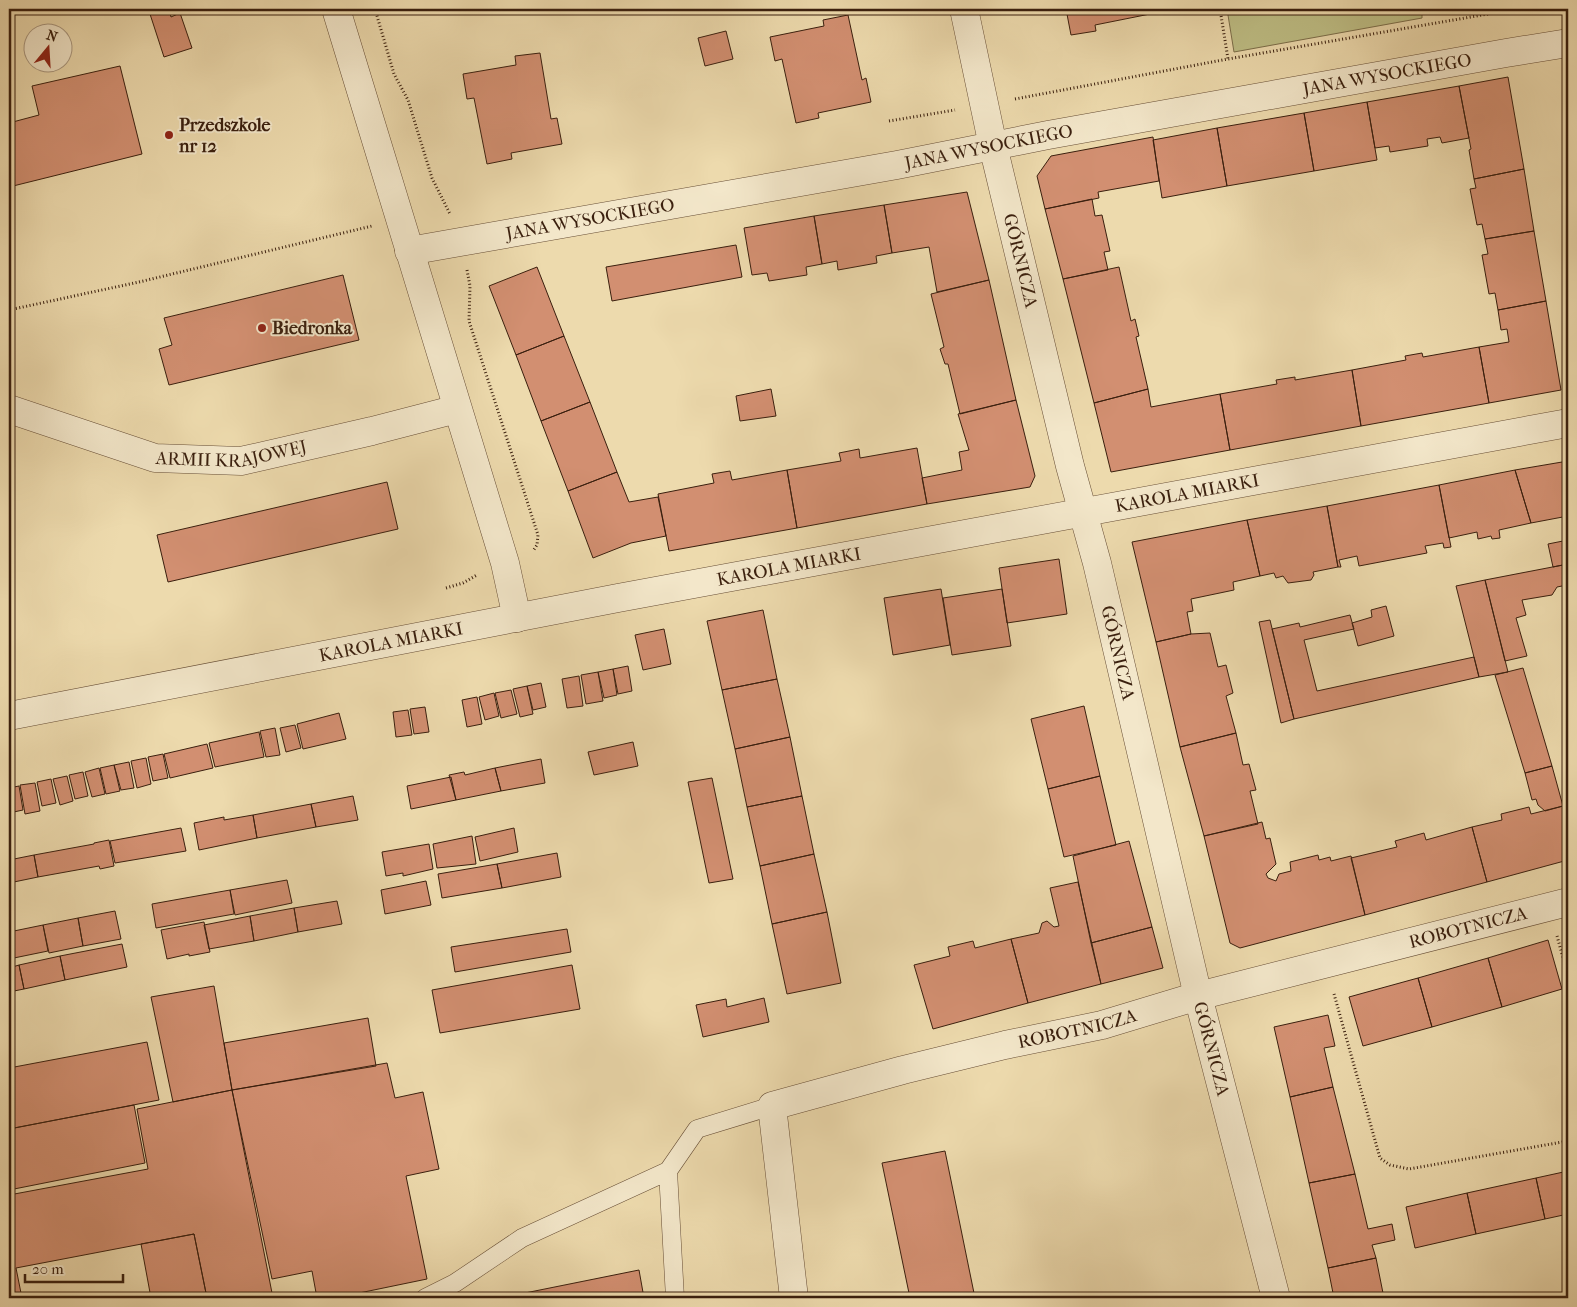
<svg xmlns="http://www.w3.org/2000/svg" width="1577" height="1307" viewBox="0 0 1577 1307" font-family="'IM FELL French Canon',serif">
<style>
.green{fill:#bebe85;stroke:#7c6e4a}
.building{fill:#d28f71;stroke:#3a1f0e}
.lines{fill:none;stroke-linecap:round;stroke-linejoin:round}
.lane-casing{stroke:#674e36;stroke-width:19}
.street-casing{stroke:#674e36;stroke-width:29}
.path{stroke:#3a1f0e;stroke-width:3;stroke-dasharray:1 2.5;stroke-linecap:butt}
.lane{stroke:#f3e7ca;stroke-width:18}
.street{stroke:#f3e7ca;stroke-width:28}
.poi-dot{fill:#8f2418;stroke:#f3e7ca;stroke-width:2}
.labels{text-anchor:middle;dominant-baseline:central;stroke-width:4;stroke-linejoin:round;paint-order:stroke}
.street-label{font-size:18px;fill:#3a1f0e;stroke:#f3e7ca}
.poi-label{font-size:18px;font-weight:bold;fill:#3a1f0e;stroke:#f3e7ca;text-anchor:start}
</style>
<rect width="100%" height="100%" fill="#eddaad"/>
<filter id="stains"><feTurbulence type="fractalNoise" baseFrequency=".004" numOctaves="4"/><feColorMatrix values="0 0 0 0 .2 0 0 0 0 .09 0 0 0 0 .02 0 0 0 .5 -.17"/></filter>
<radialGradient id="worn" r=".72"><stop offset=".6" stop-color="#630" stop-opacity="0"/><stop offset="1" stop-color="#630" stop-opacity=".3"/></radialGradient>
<path class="green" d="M1227,9H1422V18L1234,52Z"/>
<path class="building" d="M155,9H169L171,17L180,13L192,48L164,57L149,11Z
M209,9H228L210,14Z
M1066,9H1149L1150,14L1095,25L1096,31L1071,35Z
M848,15L862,80L866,78L871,102L818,113L819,118L796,123L782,59L775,61L770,37L824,26L823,20Z
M726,31L733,59L705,66L698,38Z
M540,53L551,119L557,118L562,144L511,153L512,159L487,164L474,98L467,99L463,74L516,65L515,56Z
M120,66L142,154L9,187V123L39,115L32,86Z
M1508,77L1524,169L1474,179L1469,150L1471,149L1459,86Z
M1459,86L1469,138L1442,143L1440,137L1427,139L1428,146L1390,152L1389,146L1375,148L1367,102Z
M1367,102L1377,160L1314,171L1304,113Z
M1304,113L1314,171L1227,186L1217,128Z
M1217,128L1227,186L1162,198L1153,140Z
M1153,137L1159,181L1098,192L1099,198L1045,209L1037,176L1051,156Z
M1524,169L1534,231L1485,239L1482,224L1477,225L1470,189L1476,188L1474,179Z
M967,192L989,280L937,292L929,247L892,253L884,205Z
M1092,199L1095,216L1102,215L1110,251L1104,252L1108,270L1063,279L1045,209Z
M884,205L892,253L876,256L877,263L838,270L837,261L822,264L814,216Z
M814,216L822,264L806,267L807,275L769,281L767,273L752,275L744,228Z
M1534,231L1546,301L1498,310L1495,293L1489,294L1482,255L1488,254L1485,239Z
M736,245L742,277L612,301L606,267Z
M537,267L564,336L516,355L489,286Z
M1119,267L1131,321L1135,319L1139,336L1136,337L1148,389L1094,403L1063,279Z
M343,275L359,340L169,385L159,349L172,345L164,318Z
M989,280L1016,400L960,414L948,364H945L940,349L944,347L931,294Z
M1546,301L1561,390L1489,403L1479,347L1509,342L1507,329L1501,330L1498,310Z
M564,336L590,402L541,421L516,355Z
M1479,347L1489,403L1361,426L1352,370L1406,360L1405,356L1422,353L1423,357Z
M1352,370L1361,426L1230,450L1220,394L1277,384L1276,380L1295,377V380Z
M771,389L776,416L740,421L736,396Z
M1148,389L1151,407L1220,394L1230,450L1111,472L1094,403Z
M1016,400L1035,476L1030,487L927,504L922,478L962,470L959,452L969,450L958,414Z
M590,402L617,472L568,491L541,421Z
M917,448L927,504L797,528L787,470L841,461L839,453L859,449L860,458Z
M1568,461V519V516L1531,523L1515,470Z
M787,470L797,528L669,551L658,494L714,483L712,474L730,471L732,480Z
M1515,470L1531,523L1499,530L1500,538L1492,539L1491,536L1478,539L1477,532L1449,538L1439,485Z
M617,472L629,502L658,497L666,536L631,543L593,558L568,491Z
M387,482L398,529L168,582L157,535Z
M1439,485L1451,547L1444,548L1443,543L1425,546L1427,553L1359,566L1357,556L1339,560L1341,567H1338L1327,506Z
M1327,506L1338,567L1313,572L1314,575L1311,580L1288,583L1283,576L1276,578L1274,573L1260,576L1247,520Z
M1247,520L1260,576L1233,582L1234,590L1191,599L1193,611L1187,612L1191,634L1156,642L1132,542Z
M1568,540V564L1553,567L1548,544Z
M1059,559L1067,614L1007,623L999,568Z
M1568,564V588L1567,585L1557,587L1552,595L1522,600L1526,615L1516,618L1527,656L1505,661L1485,580Z
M1485,580L1508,672L1479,677L1456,586Z
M941,589L950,645L893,655L884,598Z
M1002,589L1011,646L952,655L943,598Z
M1386,606L1394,636L1358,646L1352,623L1372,617L1371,610Z
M763,610L777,679L722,690L707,621Z
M1350,615L1354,629L1304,640L1317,691L1474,657L1479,677L1294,719L1272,629L1299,623L1300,627Z
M1270,620L1294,719L1281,723L1259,622Z
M664,629L671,664L643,670L635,635Z
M1210,633L1218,667L1226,665L1233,693L1226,696L1236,733L1180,747L1156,642L1191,634Z
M628,666L632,691L618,694L613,669Z
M1523,668L1552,766L1525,773L1495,675Z
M613,669L617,695L604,698L598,672Z
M598,672L603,701L586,704L581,675Z
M579,676L583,706L567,708L562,679Z
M777,679L790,737L735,749L722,690Z
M541,683L546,707L533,710L527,686Z
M527,686L533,714L520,717L513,689Z
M511,690L517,714L501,718L495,693Z
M494,693L499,716L485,720L479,697Z
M477,697L482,724L467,727L462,700Z
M1084,706L1100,776L1048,789L1031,719Z
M425,707L429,732L414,734L410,709Z
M408,710L412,735L396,737L393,712Z
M339,713L346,739L303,749L297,724Z
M295,725L301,748L286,752L280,728Z
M275,728L280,755L266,757L260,731Z
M259,732L264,757L215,767L209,743Z
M1236,733L1243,765L1249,764L1256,790L1250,791L1258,824L1204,836L1180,747Z
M790,737L802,796L747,807L735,749Z
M633,742L638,766L594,775L588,752Z
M207,744L213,768L170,778L164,754Z
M163,754L168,778L153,781L148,757Z
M146,758L151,784L137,788L131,761Z
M541,759L545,783L501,791L495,768Z
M129,762L134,788L121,790L114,765Z
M114,765L120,791L106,794L100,768Z
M1552,766L1563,806L1545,811L1538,805L1536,799L1532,800L1525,773Z
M99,768L105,794L92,797L85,772Z
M495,768L501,791L456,800L449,775L464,772L465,775Z
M83,772L88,796L75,799L69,775Z
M67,776L73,801L60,805L53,779Z
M1100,776L1116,845L1064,857L1048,789Z
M451,777L456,800L411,809L407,786Z
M712,778L733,879L709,883L688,782Z
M51,779L56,803L42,806L37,782Z
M35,783L40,811L25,814L20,785Z
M19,786L23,810L9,813V788Z
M353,796L358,820L316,827L311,804Z
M802,796L814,854L760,866L747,807Z
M311,804L316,827L257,838L253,815Z
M1563,806L1568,823V860L1487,882L1472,827L1502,820L1501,814L1529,807L1531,814Z
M253,815L257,838L199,850L194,823L224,817V820Z
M1262,822L1266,839L1270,838L1276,864L1266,874L1268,878L1276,881L1279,874L1291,871L1290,862L1318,855L1319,860L1330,857L1331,861L1351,856L1365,915L1240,948L1230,943L1204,836Z
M1472,827L1487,882L1365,915L1351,858L1397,847L1395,841L1424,833L1426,840Z
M181,828L186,851L115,863L110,841Z
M514,828L518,852L480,861L475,837Z
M472,836L476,864L437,868L433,844Z
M109,840L114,866L100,869L99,866L38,877L34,855L94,844V843Z
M1129,841L1152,927L1091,943L1073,856Z
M429,844L433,869L403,876V873L386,876L382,852Z
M557,853L561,877L502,888L497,864Z
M814,854L827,912L772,924L760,866Z
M34,855L38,877L9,883V860Z
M497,864L502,888L442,898L438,874Z
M287,880L292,903L235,915L230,890Z
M426,881L431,905L385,914L381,890Z
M1078,882L1101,984L1028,1003L1011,939L1039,933L1042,923L1047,921L1054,927L1059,926L1050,888Z
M230,890L234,914L156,928L152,904Z
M337,901L342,924L298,932L294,908Z
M294,908L298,932L254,941L250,916Z
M115,911L121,939L83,946L78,918Z
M827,912L841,983L787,994L772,924Z
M250,916L254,941L209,949L204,925Z
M78,918L83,946L49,953L43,925Z
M204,922L210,952L189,956V954L167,959L161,930Z
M43,925L48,951L9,959V932Z
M1152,927L1163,968L1101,984L1091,943Z
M567,929L571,952L455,972L451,947Z
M1011,939L1028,1003L933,1029L914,965L950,956L948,947L973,941L975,948Z
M1548,940L1562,989L1502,1007L1488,958Z
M122,944L127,967L65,980L60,956Z
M60,956L65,980L24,989L19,965Z
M1488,958L1502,1007L1432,1027L1418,978Z
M19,965L24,989L9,992V968Z
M572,965L580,1009L440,1033L432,990Z
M1418,978L1432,1027L1363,1046L1349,997Z
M214,986L232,1090L173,1102L151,997Z
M764,998L769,1022L703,1037L696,1005L726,999L727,1007Z
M1328,1015L1335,1046L1324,1048L1333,1087L1290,1097L1274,1027Z
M368,1018L376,1066L232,1090L224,1043Z
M147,1042L159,1100L9,1129V1068Z
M387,1063L395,1098L423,1092L439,1169L406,1176L427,1279L335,1298H317L312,1271L272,1279L232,1090Z
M1333,1087L1355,1174L1309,1183L1290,1097Z
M232,1090L273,1298H207L194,1234L16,1268L22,1298H9V1195L148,1169L137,1109Z
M134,1105L145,1163L9,1190V1129Z
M945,1151L975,1298H910L882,1163Z
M1568,1171V1214L1545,1219L1536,1178Z
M1355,1174L1368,1229L1392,1224L1395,1240L1372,1245L1376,1258L1328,1268L1309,1183Z
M1536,1178L1545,1219L1476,1234L1467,1193Z
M1467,1193L1476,1234L1415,1248L1406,1207Z
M194,1234L207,1298H151L141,1244Z
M1376,1258L1384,1298H1334L1328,1268Z
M639,1270L644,1298H516L515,1295Z"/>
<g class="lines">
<g class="lane-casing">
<path id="lane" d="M668,1171L675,1298
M425,1298L455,1283L522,1238L668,1171L697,1129L772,1106"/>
</g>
<g class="street-casing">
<g id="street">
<path d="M336,9L505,563L517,618"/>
<path id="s1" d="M964,9L993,146L1070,466L1097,563L1198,996L1276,1298"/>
<path id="s2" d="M409,251L897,165L1048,135L1506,53L1568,43"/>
<path id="s3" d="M9,409L155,458L241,461L372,431L457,409"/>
<path id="s4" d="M9,716L618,598L1568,423"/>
<path id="s5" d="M794,1298L772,1106L903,1070L1005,1045L1102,1025L1198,996L1568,902"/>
</g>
</g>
<path class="path" d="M375,9L394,74L408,100L432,178L450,214
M1220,9L1228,59
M1015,99L1228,59L1517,9
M889,121L955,110
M467,270L470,286L469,321L538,535L537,545L533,551
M9,310L139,282L372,226
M446,588L463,583L477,575
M1557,936L1568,976
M1334,994L1380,1158L1390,1165L1409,1169L1568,1141"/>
<use href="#lane" class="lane"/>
<use href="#street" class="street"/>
</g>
<g class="poi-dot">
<circle cx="169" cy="135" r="5"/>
<circle cx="262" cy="328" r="5"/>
</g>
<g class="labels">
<g class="street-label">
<text stroke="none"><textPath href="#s2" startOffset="994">JANA WYSOCKIEGO</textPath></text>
<text stroke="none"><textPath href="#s2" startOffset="589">JANA WYSOCKIEGO</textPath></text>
<text stroke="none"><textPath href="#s2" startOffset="184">JANA WYSOCKIEGO</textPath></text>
<text stroke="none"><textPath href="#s1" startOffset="258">GÓRNICZA</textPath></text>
<text stroke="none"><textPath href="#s3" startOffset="231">ARMII KRAJOWEJ</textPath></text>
<text stroke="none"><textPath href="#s4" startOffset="1199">KAROLA MIARKI</textPath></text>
<text stroke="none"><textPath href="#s4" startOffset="794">KAROLA MIARKI</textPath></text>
<text stroke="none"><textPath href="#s4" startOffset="389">KAROLA MIARKI</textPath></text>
<text stroke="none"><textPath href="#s1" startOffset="662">GÓRNICZA</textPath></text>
<text stroke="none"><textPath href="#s5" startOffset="912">ROBOTNICZA</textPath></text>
<text stroke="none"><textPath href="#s5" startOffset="508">ROBOTNICZA</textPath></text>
<text stroke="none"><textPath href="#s1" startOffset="1069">GÓRNICZA</textPath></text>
</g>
<g class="poi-label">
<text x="179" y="125">Przedszkole<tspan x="179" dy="21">nr 12</tspan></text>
<text x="272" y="328">Biedronka</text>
</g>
</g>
<rect width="1577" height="1307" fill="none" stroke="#eddaad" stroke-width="30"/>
<rect x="10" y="10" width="1557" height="1287" fill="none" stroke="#3a1f0e" stroke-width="2.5"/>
<rect x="15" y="15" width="1547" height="1277" fill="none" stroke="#3a1f0e"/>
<g transform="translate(48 48) rotate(18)"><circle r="24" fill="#f3e7ca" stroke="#a9977f"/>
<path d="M0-4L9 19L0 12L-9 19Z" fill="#8f2418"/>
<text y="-8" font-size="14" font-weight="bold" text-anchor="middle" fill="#3a1f0e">N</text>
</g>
<path d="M25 1274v8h98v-8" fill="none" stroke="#3a1f0e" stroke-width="2.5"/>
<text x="32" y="1274" font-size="15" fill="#3a1f0e" stroke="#f3e7ca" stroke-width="4" paint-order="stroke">20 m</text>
<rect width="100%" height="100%" filter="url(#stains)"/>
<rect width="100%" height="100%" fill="url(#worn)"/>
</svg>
